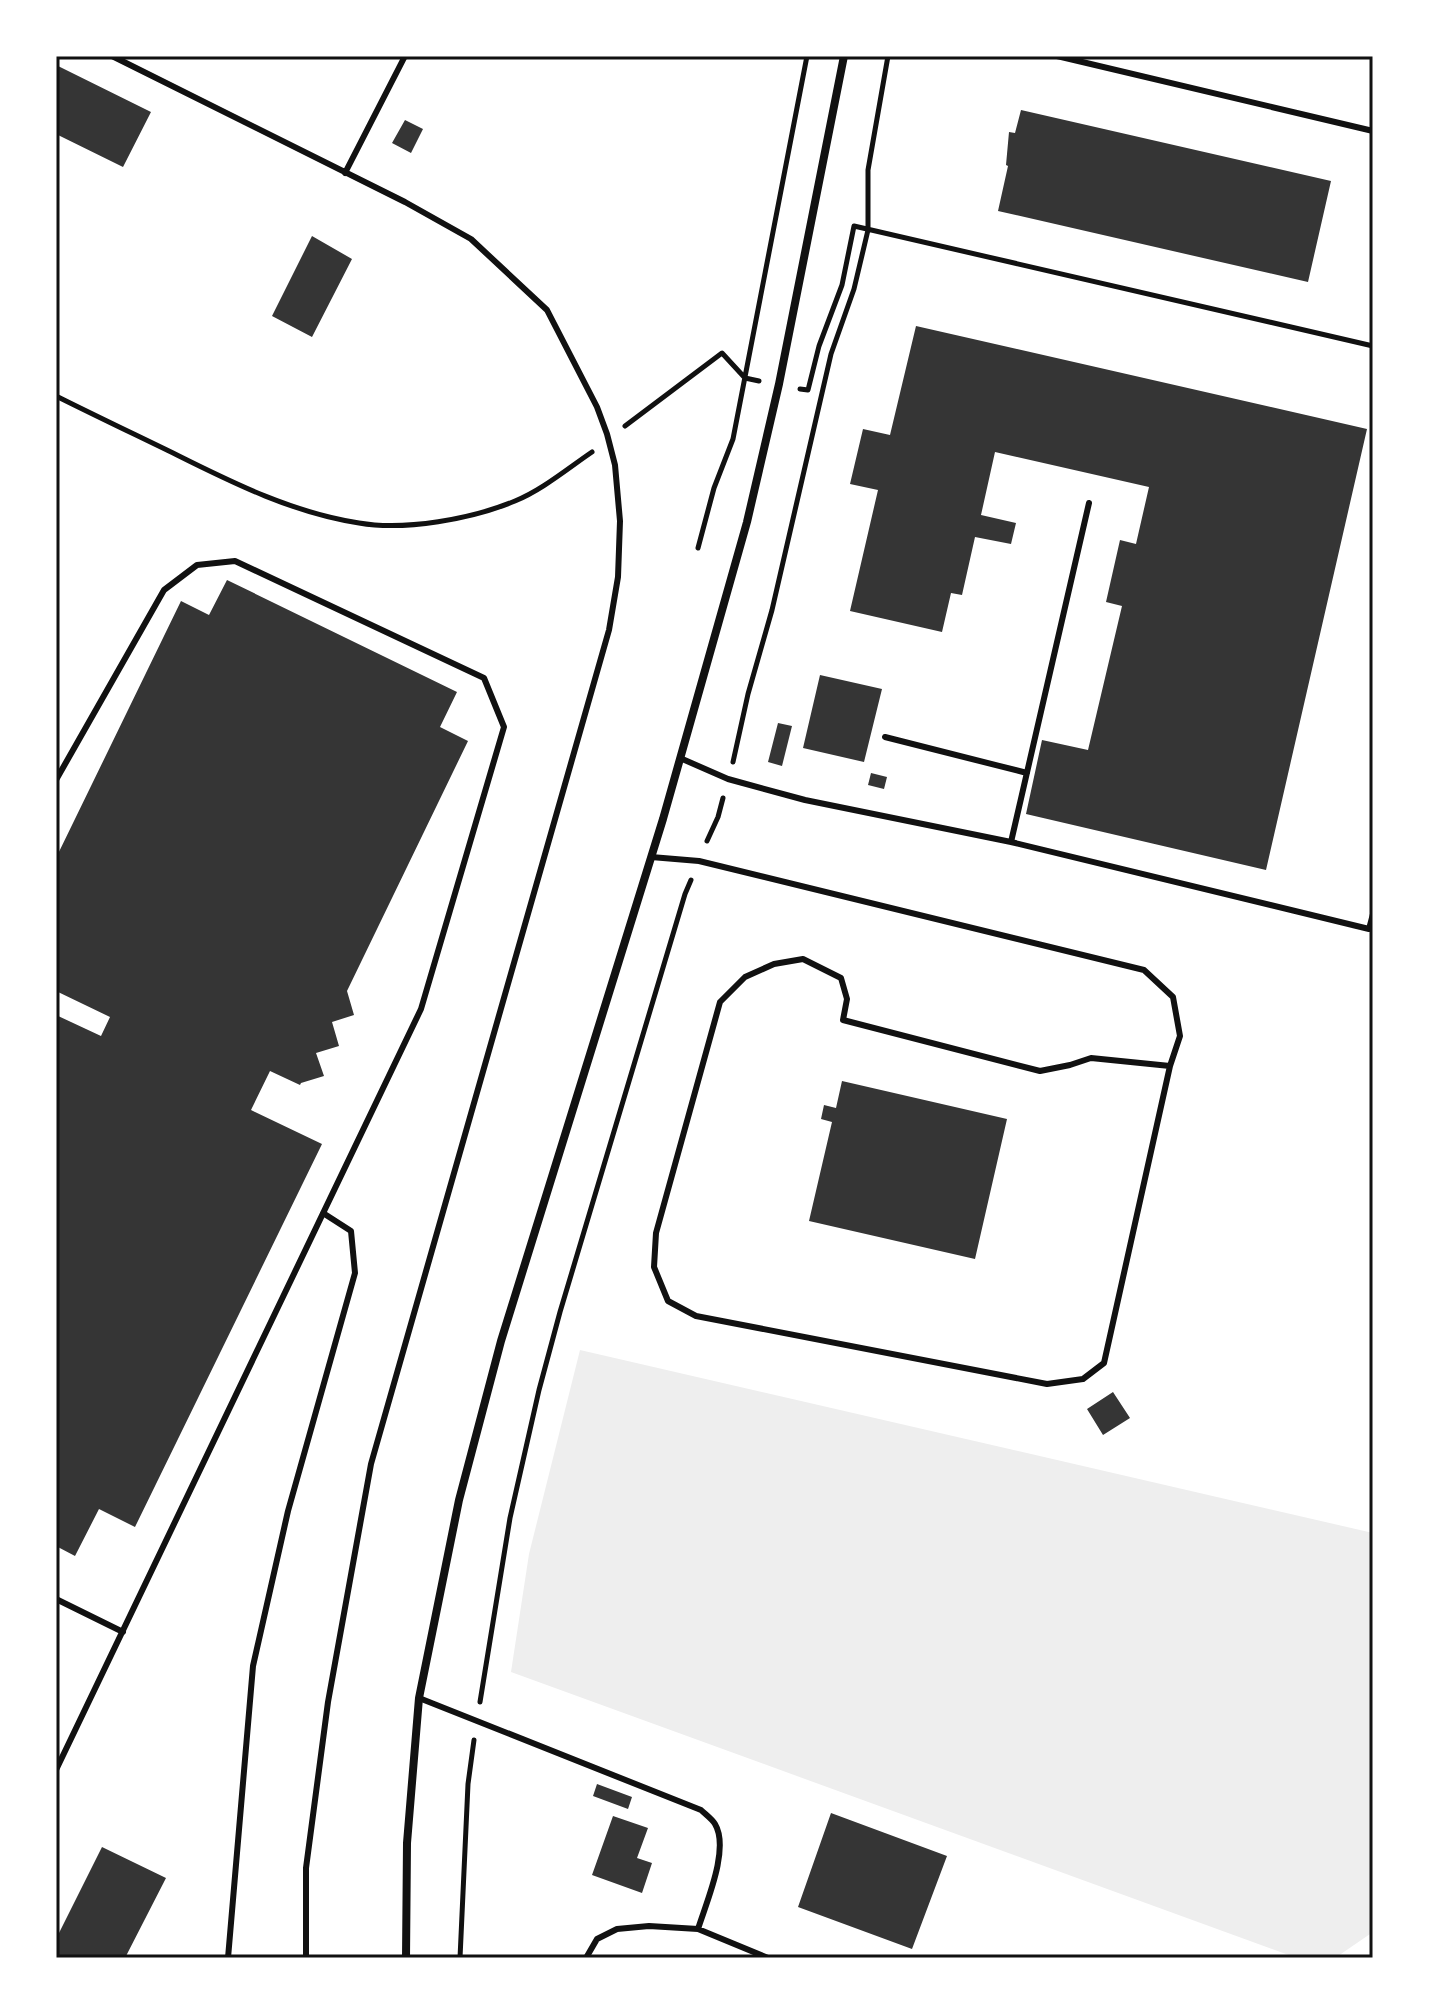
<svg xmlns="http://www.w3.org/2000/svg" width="1429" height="2014" viewBox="0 0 1429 2014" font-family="'Source Sans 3',sans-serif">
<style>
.green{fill:#eee}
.building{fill:#353535}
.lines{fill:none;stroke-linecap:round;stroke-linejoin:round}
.path{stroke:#111;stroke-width:5}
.service{stroke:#111;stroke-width:6}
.minor{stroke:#111;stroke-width:8}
.neatline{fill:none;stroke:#111;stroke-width:3}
</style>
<rect width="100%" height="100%" fill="#fff"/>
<path class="green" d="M580,1350L1373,1533V1932L1335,1958H1297L511,1672L529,1554Z"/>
<path class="building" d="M56,65L151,112L123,167L56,134Z
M1021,110L1331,181L1308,282L998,211L1008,166L1006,165L1009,132L1015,133Z
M405,120L423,129L411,153L392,143Z
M312,236L352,259L312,337L272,316Z
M916,326L1367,429L1266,870L1026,814L1042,740L1088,750L1122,606L1106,602L1120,540L1136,544L1149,487L995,452L981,515L1016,523L1011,544L975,537L962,595L951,593L942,632L850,611L878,490L850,484L863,429L890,435Z
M227,580L457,692L440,727L468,741L347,991L354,1015L332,1022L339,1046L316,1053L324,1076L301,1083L300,1085L270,1071L251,1110L322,1144L135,1527L99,1509L75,1556L56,1546V1015L101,1036L110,1017L56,991V858L181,601L209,615Z
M820,675L882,689L864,762L803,748Z
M778,723L792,726L782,766L768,762Z
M871,773L887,777L884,789L868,785Z
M842,1081L1007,1119L975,1259L809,1221L832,1122L821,1119L824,1105L836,1108Z
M1113,1392L1130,1418L1103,1435L1087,1409Z
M597,1784L632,1797L628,1809L593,1796Z
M831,1813L947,1856L912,1949L798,1907Z
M613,1816L648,1828L637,1858L652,1863L642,1893L592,1875Z
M102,1847L166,1878L125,1958H56V1939Z"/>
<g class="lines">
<path class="path" d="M800,389L808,390L819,346L842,285L854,226L1373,346
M56,396C96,416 136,435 177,455C235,484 294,513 359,523C405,531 472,519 515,501C542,490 567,469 592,452
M625,426L722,353L745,378L759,381
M698,548L714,488L733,439L807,56
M733,762L748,694L772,610L831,354L854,289L868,230V170L888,56
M707,841L718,817L723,798
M480,1702L510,1518L539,1390L560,1312L685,894L691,880
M460,1958L468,1784L474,1740"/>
<path class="service" d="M112,56L405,202L471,239L547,310L597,407L607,434L615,465L620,521L618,577L609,630L371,1464L328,1702L306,1868V1958
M1057,56L1373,131
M345,173L405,56
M885,737L1027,773
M680,758L728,779L805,800L1011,842L1369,929L1373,914
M56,780L164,590L197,565L235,561L484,678L504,727L421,1009L56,1770
M1011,842L1089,503
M651,857L699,861L1144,970L1173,997L1180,1036L1170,1066L1104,1363L1083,1379L1047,1384L696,1316L668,1301L654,1267L656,1233L720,1002L745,977L774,964L803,959L841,978L847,999L843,1020L1040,1071L1070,1065L1091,1058L1170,1066
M56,1599L123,1632
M419,1698L701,1810C705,1814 712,1819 715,1824C730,1849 706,1903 698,1929
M228,1958L253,1666L288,1511L355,1273L351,1231L323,1213
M586,1958L597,1939L617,1929L649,1926L698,1929L768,1958"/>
<path class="minor" d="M406,1958L407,1843L419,1698L459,1500L501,1341L663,819L747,522L779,384L844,56"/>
</g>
<rect width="1429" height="2014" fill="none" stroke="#ffffff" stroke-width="116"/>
<rect x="58" y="58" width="1313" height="1898" class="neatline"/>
</svg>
